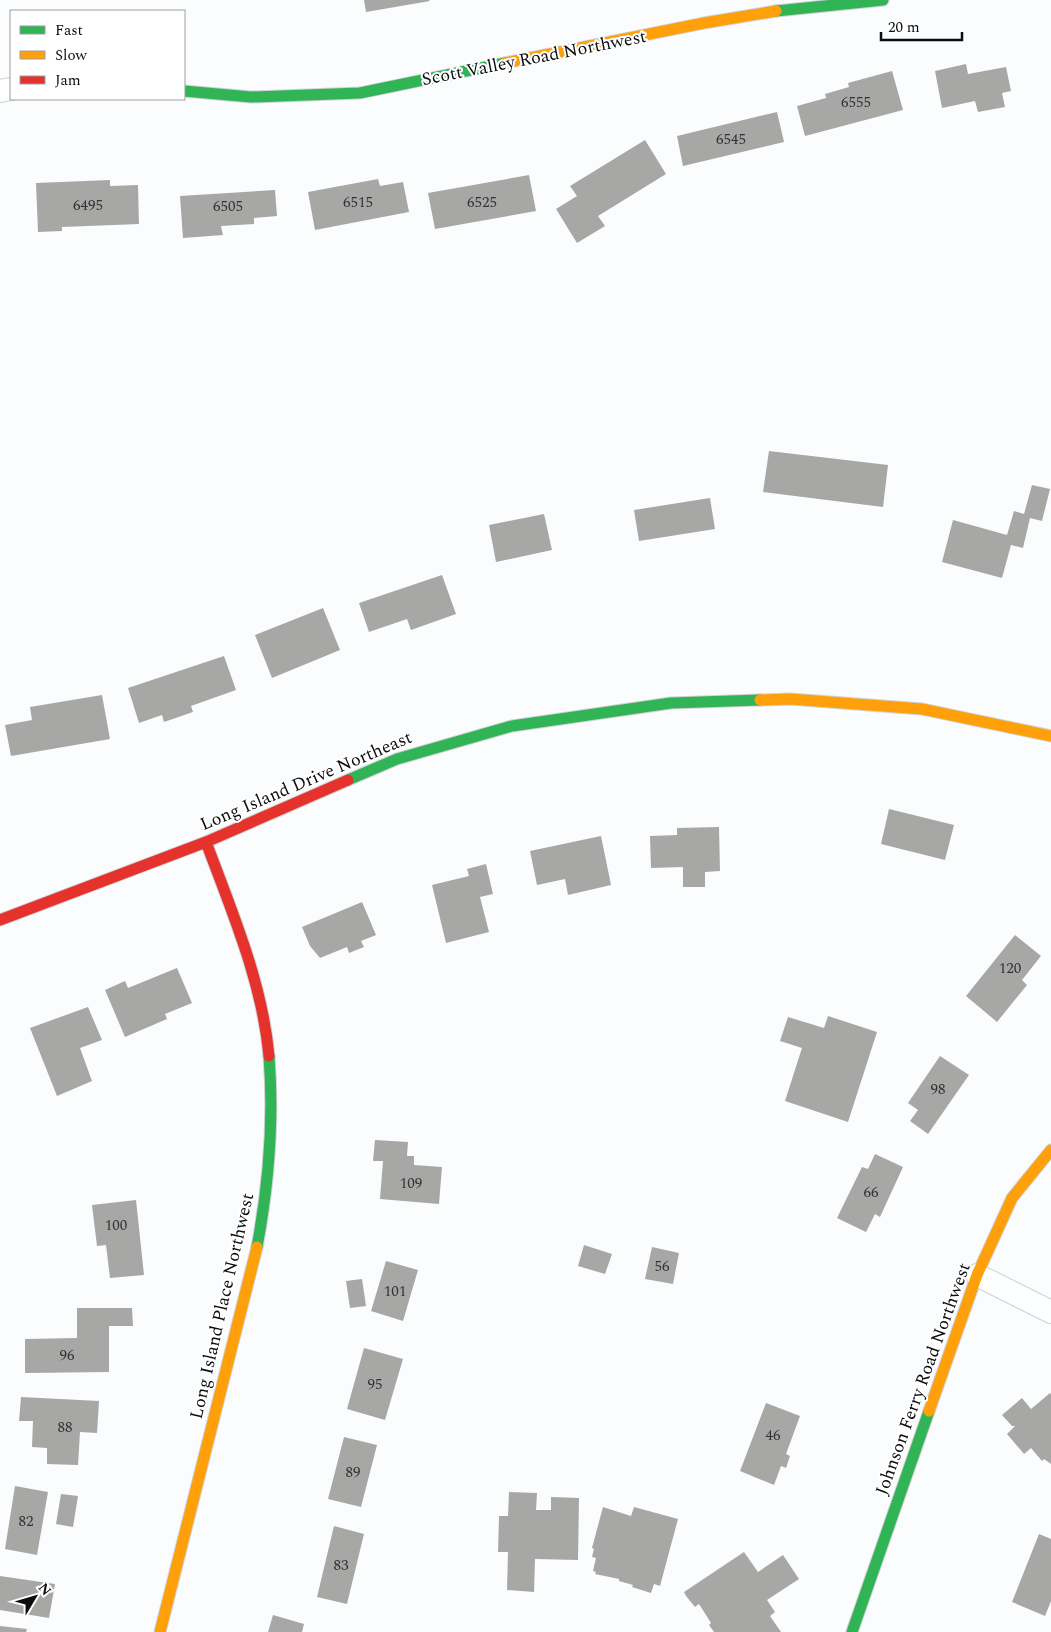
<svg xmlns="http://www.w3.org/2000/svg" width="1051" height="1632" viewBox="0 0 1051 1632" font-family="Spectral,serif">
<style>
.building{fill:#a7a7a6}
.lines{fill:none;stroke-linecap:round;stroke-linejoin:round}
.street-casing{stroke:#d0d2d4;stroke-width:24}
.fast-casing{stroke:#d0d2d4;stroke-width:13}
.slow-casing{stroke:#d0d2d4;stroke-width:13}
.jam-casing{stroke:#d0d2d4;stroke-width:13}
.street{stroke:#feffff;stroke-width:22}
.fast{stroke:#30b455;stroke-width:11}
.slow{stroke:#ff9f0a;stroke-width:11}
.jam{stroke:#e5322d;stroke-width:11}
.labels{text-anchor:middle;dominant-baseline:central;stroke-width:4;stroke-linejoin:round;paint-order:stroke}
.number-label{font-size:15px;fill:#313335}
.street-label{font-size:18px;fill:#0a0c0f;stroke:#fff}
</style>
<rect width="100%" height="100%" fill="#fafcfd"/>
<path class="building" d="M364,0H429L430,1L366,12Z
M966,64L968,74L1006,67L1011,91L1002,93L1005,107L978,112L975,101L942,108L935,71Z
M892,71L903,110L805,136L797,106L826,98L825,94L849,87L848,83Z
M777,112L784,142L683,166L677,136Z
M645,140L666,174L598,216L605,226L577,243L556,209L577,196L570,186Z
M529,175L536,211L435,229L428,193Z
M378,179L380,186L403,182L409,212L315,230L308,192Z
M110,180V186L138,185L139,224L62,227V231L38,232L36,183Z
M275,190L277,216L254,218V224L221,226L223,235L183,238L180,196Z
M769,451L888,465L883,507L763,492Z
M1032,485L1050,489L1042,521L1030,518L1023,548L1011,545L1002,578L942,562L953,520L1007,535L1014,511L1024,514Z
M710,498L715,529L639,541L634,510Z
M544,514L552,550L496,562L489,525Z
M442,575L456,614L411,630L407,619L369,632L359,603Z
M323,608L340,650L272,678L255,635Z
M224,656L236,690L191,706L193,712L164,722L162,715L139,723L128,688Z
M102,695L110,739L11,756L5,725L32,720L30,707Z
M889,809L954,825L945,860L881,844Z
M719,827L720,871L705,872V887H683V867L651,868L650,836L677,835V828Z
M601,836L611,885L568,895L565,879L537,885L530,851Z
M486,864L493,894L480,897L489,932L446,943L432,885L469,876L467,869Z
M362,902L376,935L361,941L364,947L349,953L347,947L320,958L310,946L302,927Z
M1015,935L1041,956L1022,980L1027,985L997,1022L966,996Z
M177,968L192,1003L165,1014L167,1019L125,1037L105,990L125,981L128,988Z
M88,1007L102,1040L80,1048L92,1081L57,1096L30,1028Z
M828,1016L877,1032L848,1122L785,1101L802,1048L780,1041L788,1017L824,1028Z
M940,1056L969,1075L928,1134L910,1121L918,1110L908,1103Z
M375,1140L408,1142L407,1156H414V1165L442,1167L439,1204L380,1199L383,1161H373Z
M875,1154L903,1167L880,1217L875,1214L866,1232L837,1218L862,1167L868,1169Z
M136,1200L144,1275L110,1278L106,1245L97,1246L92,1205Z
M584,1245L612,1254L605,1274L578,1266Z
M652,1247L679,1253L673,1284L645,1279Z
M386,1261L418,1270L403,1321L371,1311Z
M362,1279L366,1306L350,1308L346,1281Z
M77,1308H132L133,1326H109V1372L25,1373V1339L77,1338Z
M364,1348L403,1359L385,1420L347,1409Z
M1050,1393L1051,1394V1464L1044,1459L1042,1461L1031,1448L1024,1454L1007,1434L1015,1426H1012L1002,1415L1022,1398L1031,1409Z
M21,1397L99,1401L97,1433L80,1432L78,1465L47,1464V1448L32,1447L33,1421H19Z
M766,1403L800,1416L786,1454L790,1456L786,1468L781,1466L774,1485L740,1471Z
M344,1437L377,1445L361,1507L328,1499Z
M15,1486L48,1492L37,1555L5,1549Z
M509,1492L537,1493L536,1510H551V1497L579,1498L578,1560L535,1559L534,1592L507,1590L508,1552H498L499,1516H508Z
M61,1494L78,1496L73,1527L56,1524Z
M603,1507L631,1516L634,1507L678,1519L660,1586L654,1584L651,1593L632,1587L633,1585L619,1581V1579L595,1574L596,1572L593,1571L596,1558L592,1557L594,1549L592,1548Z
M334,1526L364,1534L347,1604L317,1597Z
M1039,1534L1051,1539V1601L1045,1616L1012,1602Z
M744,1552L758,1572L783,1555L799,1579L767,1600L775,1612L770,1616L781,1632H714L709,1625L711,1623L699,1604L695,1607L686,1596L684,1592Z
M0,1576L55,1584L49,1618L0,1610Z
M273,1615L304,1624L302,1632H268Z
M0,1626L27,1629L26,1632H0Z"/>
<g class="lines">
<g class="street-casing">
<path id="street" d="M0,91L11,89
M977,1275L1051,1312"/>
</g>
<g class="fast-casing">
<path id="fast" d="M776,11L883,0
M184,91L251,97L360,93L505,63
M348,780L397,759L512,726L671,703L760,700
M257,1247C269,1183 274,1121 269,1056
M852,1632L929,1411"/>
</g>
<g class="slow-casing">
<path id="slow" d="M505,63L704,23L776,11
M760,700L790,699L922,709L1051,736
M929,1411L977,1275L1012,1198L1051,1150
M160,1632L257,1247"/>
</g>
<g class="jam-casing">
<path id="jam" d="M206,842C232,912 262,981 269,1056
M0,920L206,842L348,780"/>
</g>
<use href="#street" class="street"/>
<use href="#fast" class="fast"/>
<use href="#slow" class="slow"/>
<use href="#jam" class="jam"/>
</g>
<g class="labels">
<g class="number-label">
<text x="856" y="102">6555</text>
<text x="731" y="139">6545</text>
<text x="358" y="202">6515</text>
<text x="482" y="202">6525</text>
<text x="88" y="205">6495</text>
<text x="228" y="206">6505</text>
<text x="1010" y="968">120</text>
<text x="938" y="1089">98</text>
<text x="411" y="1183">109</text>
<text x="871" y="1192">66</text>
<text x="116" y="1225">100</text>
<text x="662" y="1266">56</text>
<text x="395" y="1291">101</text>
<text x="67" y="1355">96</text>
<text x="375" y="1384">95</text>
<text x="65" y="1427">88</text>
<text x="773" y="1435">46</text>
<text x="353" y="1472">89</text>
<text x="26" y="1521">82</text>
<text x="341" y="1565">83</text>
</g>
<g class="street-label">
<text transform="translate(534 58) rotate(-11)">Scott Valley Road Northwest</text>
<text transform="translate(306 781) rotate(-23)">Long Island Drive Northeast</text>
<text transform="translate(222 1306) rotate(-77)">Long Island Place Northwest</text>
<text transform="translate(923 1379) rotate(-70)">Johnson Ferry Road Northwest</text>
</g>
</g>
<rect x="10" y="10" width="175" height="90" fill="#ffffff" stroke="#9d9e9f"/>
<rect x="20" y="26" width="25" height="8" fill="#30b455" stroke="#9d9e9f"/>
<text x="55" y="35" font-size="15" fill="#0a0c0f">Fast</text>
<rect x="20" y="51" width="25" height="8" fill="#ff9f0a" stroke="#9d9e9f"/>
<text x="55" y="60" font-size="15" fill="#0a0c0f">Slow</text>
<rect x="20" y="76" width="25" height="8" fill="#e5322d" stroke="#9d9e9f"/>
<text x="55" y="85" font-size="15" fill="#0a0c0f">Jam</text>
<g transform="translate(35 1597) rotate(52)" stroke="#ffffff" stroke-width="4" paint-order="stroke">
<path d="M0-4L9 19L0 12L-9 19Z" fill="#0a0c0f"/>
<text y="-8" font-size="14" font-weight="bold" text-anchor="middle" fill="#0a0c0f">N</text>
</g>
<path d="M881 32v8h81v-8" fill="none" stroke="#0a0c0f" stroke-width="2.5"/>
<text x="888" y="32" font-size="15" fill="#0a0c0f" stroke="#ffffff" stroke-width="4" paint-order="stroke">20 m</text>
</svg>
